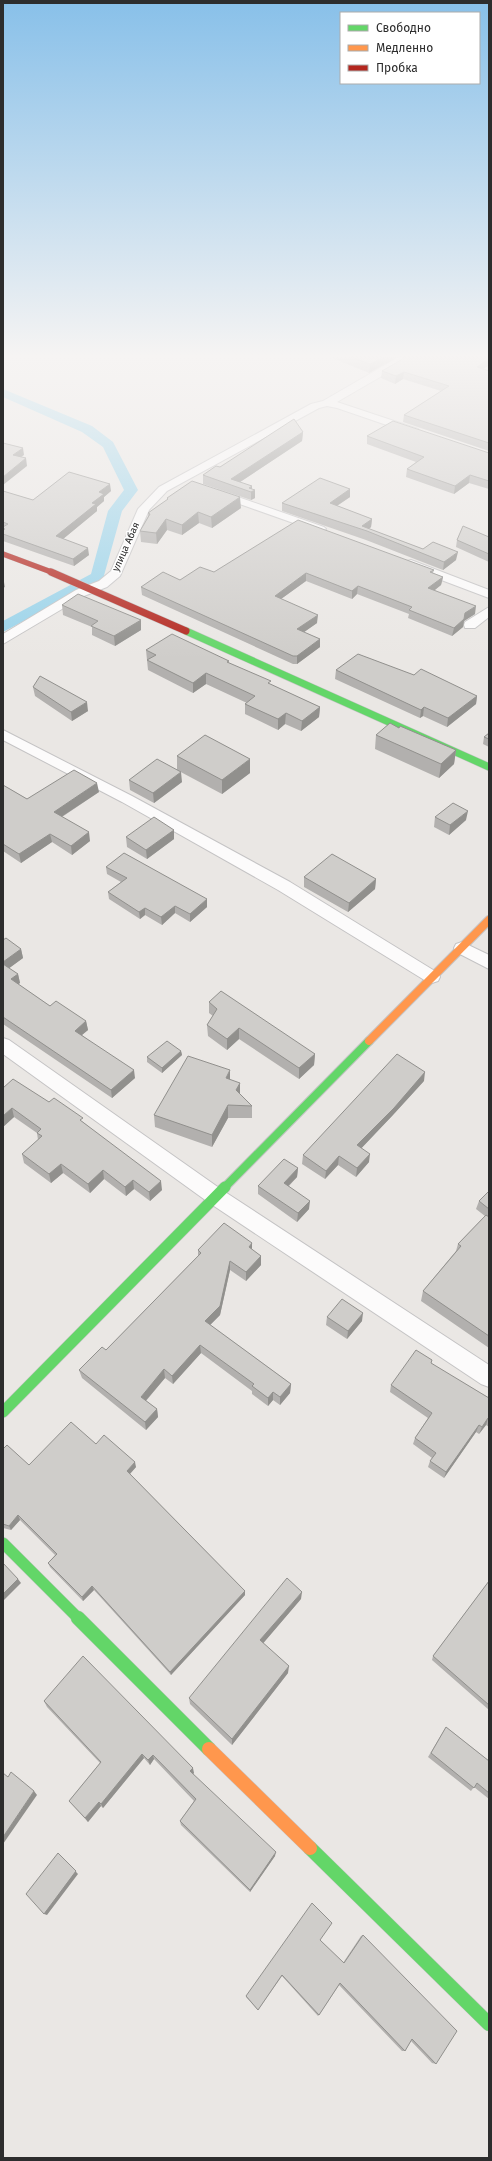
<svg xmlns="http://www.w3.org/2000/svg" width="492" height="2161" viewBox="0 0 492 2161" font-family="'Fira Sans',sans-serif">
<style>
.lines{fill:none;stroke-linecap:round;stroke-linejoin:round}
.canal{fill:#99d3ea;fill-rule:evenodd}
.street-casing{stroke:#c4c3c4;stroke-width:2}
.fast-far3-casing{stroke:#c4c3c4;stroke-width:8}
.fast-far2-casing{stroke:#c4c3c4;stroke-width:10}
.fast-far1-casing{stroke:#c4c3c4;stroke-width:12}
.fast-casing{stroke:#c4c3c4;stroke-width:15}
.slow-far1-casing{stroke:#c4c3c4;stroke-width:10}
.slow-casing{stroke:#c4c3c4;stroke-width:15}
.jam-far1-casing{stroke:#c4c3c4;stroke-width:6}
.jam-casing{stroke:#c4c3c4;stroke-width:8}
.street{fill:#fcfbfb;fill-rule:evenodd}
.fast-far3{stroke:#63d668;stroke-width:7}
.fast-far2{stroke:#63d668;stroke-width:8}
.fast-far1{stroke:#63d668;stroke-width:11}
.fast{stroke:#63d668;stroke-width:14}
.slow-far1{stroke:#ff974d;stroke-width:8}
.slow{stroke:#ff974d;stroke-width:14}
.jam-far1{stroke:#b3261e;stroke-width:5.5}
.jam{stroke:#b3261e;stroke-width:7}
.wall{fill:#b2b0ae}
.shaded-wall{fill:#91908d}
.building{fill:#cfcdca;stroke:#91908d}
.labels{text-anchor:middle;dominant-baseline:central;stroke-width:3;stroke-linejoin:round;paint-order:stroke}
.far-street-label{font-size:10px;fill:#2d2d2d;stroke:#fff}
</style>
<rect width="100%" height="100%" fill="#eae7e4"/>
<g class="lines">
<path class="canal" d="M3,389L92,426L113,442L138,490L122,511L103,579L3,632V621L91,574L108,511L124,490L103,447L82,432L3,397Z"/>
<g class="street-casing">
<path id="street" d="M399,357H409L399,366L337,402L418,429L419,431L418,433H410L337,408L327,406L319,408L167,491L149,510L120,576L107,587L84,596L3,644V634L76,590L99,581L111,571L138,509L159,487L311,404L323,401Z
M218,490L324,527L326,529L324,531H316L214,495L212,493Z
M411,560L489,590V598L407,567L405,564L407,561Z
M489,607V617L475,628H465L464,625L465,622Z
M3,730L132,796L290,882L438,973L440,977L438,981L432,983L426,981L278,890L122,802L3,740Z
M462,942L489,955V969L456,952L454,948L456,944Z
M3,1038L9,1040L222,1190L489,1365V1387L481,1384L208,1202L3,1054Z"/>
</g>
<g class="fast-far3-casing">
<path id="fast-far3" d="M186,631L489,767"/>
</g>
<g class="fast-far2-casing">
<path id="fast-far2" d="M224,1188L369,1041"/>
</g>
<g class="fast-far1-casing">
<path id="fast-far1" d="M3,1412L225,1187
M3,1543L79,1619"/>
</g>
<g class="fast-casing">
<path id="fast" d="M78,1618L209,1749
M310,1848L489,2024"/>
</g>
<g class="slow-far1-casing">
<path id="slow-far1" d="M369,1041L489,920"/>
</g>
<g class="slow-casing">
<path id="slow" d="M209,1749L310,1848"/>
</g>
<g class="jam-far1-casing">
<path id="jam-far1" d="M3,554L54,573"/>
</g>
<g class="jam-casing">
<path id="jam" d="M51,572L186,631"/>
</g>
<use href="#street" class="street"/>
<use href="#fast-far3" class="fast-far3"/>
<use href="#fast-far2" class="fast-far2"/>
<use href="#fast-far1" class="fast-far1"/>
<use href="#fast" class="fast"/>
<use href="#slow-far1" class="slow-far1"/>
<use href="#slow" class="slow"/>
<use href="#jam-far1" class="jam-far1"/>
<use href="#jam" class="jam"/>
</g>
<path class="wall" d="M330,357H398L369,373Z
M489,357V365L483,369L489,371V451L403,422L404,415L441,391L403,379L395,384L381,378L382,371Z
M303,432L302,441L240,482L252,489L255,498L251,500L203,484V475L220,467Z
M367,436L489,453V489L469,483L454,494L406,477L407,469L416,462L367,444Z
M350,489V497L337,506L372,519L371,527L369,529L423,549L456,560L443,570L366,540L282,511V503Z
M3,491L33,500L111,491L104,497V501L97,507V511L63,539L89,555L74,566L3,541Z
M167,498L241,508L212,528L199,523L182,535L167,530L157,544L141,542L140,531L148,516V513L167,500Z
M489,537V562L456,547L457,540Z
M434,570L433,573L443,577L441,585L435,590L475,614L464,621L463,627L452,636L408,618L409,614L357,594L352,599L306,581L281,599L317,623L304,632L320,639V647L297,664H293L142,595L141,587L180,580L214,572Z
M62,605L141,620V630L115,646L92,635V627L63,615Z
M146,650L229,663L271,685L320,707L319,717L301,731L285,724L278,730L245,714V704L247,703L206,684L193,693L148,670Z
M336,670L414,675L477,696L476,704L447,727L423,716L420,718L335,679Z
M33,687L88,711L72,721L35,696Z
M399,728L456,750L454,764L439,778L375,749L376,735Z
M489,733V747L483,744L484,737Z
M177,756L250,773L222,794L177,770Z
M129,780L182,782L154,803L130,790Z
M3,785L27,799L99,792L62,817L90,841L72,855L52,842L21,863L3,851Z
M435,817L466,820L449,835L434,827Z
M174,830V839L147,859L127,847L126,837Z
M106,867L207,907L190,922L175,913L162,925L145,915L140,919L109,899L108,892L121,882L107,874Z
M304,877L376,879L375,889L348,912L304,887Z
M3,940L21,949L23,958L9,968L18,974L20,983L18,984L50,1006L86,1021L88,1030L82,1035L135,1078L112,1098L3,1024Z
M209,1002L315,1054L314,1065L299,1079L239,1039L227,1050L208,1036L207,1025L213,1016L209,1013Z
M181,1051L182,1055L162,1073L147,1062V1057Z
M230,1080L240,1094L252,1106V1118H228L212,1147L155,1127L154,1115Z
M424,1081L392,1116L361,1148L369,1162L356,1177L338,1165L325,1179L302,1164L303,1155Z
M3,1088L49,1102L83,1122L162,1190L150,1201L134,1189L126,1196L104,1179L90,1193L63,1173L51,1183L24,1163L22,1154L38,1140L37,1133L14,1117L3,1127Z
M298,1168L297,1177L289,1186L309,1209L297,1222L258,1194V1186Z
M489,1191V1348L421,1301L423,1291L456,1251L458,1244L485,1216L476,1209L479,1201Z
M252,1243V1250L261,1256V1265L246,1281L230,1270L220,1315L210,1325L291,1384L290,1393L280,1405L273,1400L268,1406L252,1394V1391L201,1353L173,1384L165,1378L146,1401L157,1409L158,1417L146,1430L82,1378L79,1370L106,1350L198,1256V1250Z
M327,1317L362,1321L347,1339L326,1325Z
M431,1364L489,1398V1427L486,1425L479,1434L476,1432L444,1478L428,1467L430,1461L432,1458L413,1444L415,1438L428,1418L390,1392L391,1385Z
M96,1444L136,1467L130,1474L245,1591V1595L171,1675L94,1590L83,1601L50,1567L48,1563L55,1555L20,1520L11,1530L3,1528V1449L29,1465Z
M489,1581V1710L432,1660L433,1656Z
M301,1599L263,1643L288,1673L232,1745L190,1704L189,1698Z
M44,1701L194,1773L193,1774L275,1856L250,1892L181,1825L180,1821L194,1801L154,1759L150,1765L144,1758L103,1808L101,1806L88,1822L69,1801L100,1763L47,1707Z
M446,1727L489,1761V1799L474,1787L471,1791L428,1757Z
M363,1935L436,2064L432,2063L411,2041L405,2051H402L339,1985L319,2015L318,2016L282,1976L258,2010L246,1997V1996L320,1940L343,1963L361,1936Z"/>
<path class="shaded-wall" d="M384,357H398L369,373L370,364Z
M489,358V365L476,374L477,367Z
M404,372L403,379L395,384L396,376Z
M303,432L302,441L234,486L231,479Z
M23,448L24,455L14,462L13,455Z
M26,458L27,466L3,485V477Z
M470,475L469,483L454,494L455,486Z
M110,484L111,491L104,497V501L97,507V511L57,544L56,536L92,503L99,492Z
M252,486V491L255,490V498L251,500V492L249,488Z
M350,489V497L329,511L330,503Z
M240,497L241,508L212,528L211,517Z
M198,512L199,523L182,535V525Z
M166,519L167,530L157,544L156,533Z
M372,519L371,527L366,531L362,526Z
M88,548L89,555L74,566L73,559Z
M458,552L456,560L443,570L444,562Z
M306,573V581L274,604L275,596Z
M443,577L441,585L427,596L428,588Z
M4,582L5,587L3,588V583Z
M358,586L357,594L352,599V591Z
M476,606L475,614L464,621L463,627L452,636L454,628L465,613Z
M318,615L317,623L297,637V629Z
M141,620V630L115,646L114,636Z
M320,639V647L297,664V656Z
M206,673V684L193,693V683Z
M477,696L476,704L447,727L448,718Z
M87,702L88,711L72,721L71,712Z
M320,707L319,717L301,731L302,721Z
M424,707L423,716L420,718L421,710Z
M286,713L285,724L278,730V719Z
M456,750L454,764L439,778L441,764Z
M250,759V773L222,794V780Z
M181,772L182,782L154,803L153,793Z
M97,783L99,792L55,821L54,812Z
M468,811L466,820L449,835L450,825Z
M174,830V839L147,859L146,850Z
M89,832L90,841L72,855L71,846Z
M50,834L52,842L21,863L19,854Z
M376,879L375,889L348,912L349,903Z
M207,899V907L190,922V914Z
M175,906V913L162,925L161,917Z
M145,908V915L140,919L139,912Z
M21,949L23,958L4,972L3,962Z
M18,974L20,983L13,988L11,979Z
M86,1021L88,1030L77,1039L75,1031Z
M239,1028V1039L227,1050V1039Z
M181,1051L182,1055L162,1073V1068Z
M315,1054L314,1065L299,1079V1068Z
M134,1070L135,1078L112,1098L111,1090Z
M230,1070V1082L226,1078Z
M425,1072L424,1081L392,1116L356,1154L357,1145Z
M240,1083V1095L236,1090Z
M228,1105V1118L212,1147V1135Z
M12,1108L14,1117L3,1127V1116Z
M370,1154L369,1162L356,1177L357,1168Z
M339,1156L338,1165L325,1179L326,1171Z
M61,1164L63,1173L51,1183L49,1174Z
M298,1168L297,1177L283,1191L284,1183Z
M103,1170L104,1179L90,1193L88,1184Z
M133,1180L134,1189L126,1196L125,1187Z
M161,1181L162,1190L150,1201L149,1192Z
M310,1201L309,1209L297,1222L298,1213Z
M252,1243V1253L249,1247Z
M261,1256V1265L246,1281V1272Z
M230,1261V1270L220,1315L205,1330V1321Z
M363,1313L362,1321L347,1339L348,1331Z
M200,1345L201,1353L173,1384L172,1376Z
M164,1369L165,1378L142,1405L141,1397Z
M291,1384L290,1393L280,1405V1397Z
M273,1392V1400L268,1406V1398Z
M157,1409L158,1417L146,1430L145,1422Z
M488,1418L486,1425L479,1434L482,1427Z
M479,1425L476,1432L444,1478L446,1472Z
M135,1462L136,1467L128,1476L127,1471Z
M18,1515L20,1520L11,1530L9,1526Z
M18,1579L21,1583L3,1601V1594Z
M92,1586L94,1590L83,1601L82,1597Z
M245,1591V1595L171,1675L170,1672Z
M302,1592L301,1599L260,1647V1640Z
M289,1666L288,1673L232,1745V1739Z
M142,1754L144,1758L103,1808L101,1804Z
M153,1755L154,1759L150,1765L148,1760Z
M193,1768L194,1773L191,1776L190,1771Z
M34,1791L37,1795L3,1844V1837Z
M99,1802L101,1806L88,1822L85,1818Z
M276,1852L275,1856L250,1892V1890Z
M58,1853L78,1874L47,1915L44,1914Z"/>
<path class="building" d="M351,357H384L370,364Z
M404,357H489V358L477,367L489,371V443L404,415L449,386L404,372L396,376L382,371L401,360Z
M294,419L303,432L231,479L252,486L249,488L255,490L251,492L203,475L216,466L220,467Z
M393,421L489,453V481L470,475L455,486L407,469L424,457L367,436Z
M3,443L23,448L13,455L26,458L3,477Z
M69,472L110,484L99,492L104,494L92,503L96,504L56,536L88,548L73,559L3,534V530L5,529L3,528V527L8,524L3,522V491L33,500Z
M320,478L350,489L330,503L372,519L362,526L423,549L433,542L458,552L444,562L367,531L282,503Z
M192,481L240,497L211,517L198,512L182,525L166,519L156,533L140,531L150,514L148,513L168,499L167,498Z
M298,520L434,570L430,572L443,577L428,588L476,606L465,613L464,619L454,628L409,610L412,607L358,586L352,591L306,573L275,596L318,615L297,629L320,639L297,656H293L141,587L163,572L180,580L200,567L214,572Z
M463,526L489,537V554L457,540Z
M78,594L141,620L114,636L91,626L98,621L62,605Z
M172,634L229,661L227,662L271,681L268,683L320,707L302,721L286,713L278,719L245,704L255,696L206,673L193,683L147,660L156,655L146,650Z
M358,654L414,675L421,669L477,696L448,718L424,707L421,710L336,670Z
M40,676L87,702L71,712L33,687Z
M390,723L399,728L400,726L456,750L441,764L376,735Z
M489,733V739L484,737Z
M205,735L250,759L222,780L177,756Z
M157,759L181,772L153,793L129,780Z
M74,770L97,783L54,812L89,832L71,846L50,834L19,854L3,844V785L27,799Z
M453,803L468,811L450,825L435,817Z
M154,817L174,830L146,850L126,837Z
M124,853L207,899L190,914L175,906L161,917L145,908L139,912L108,892L127,878L106,867Z
M332,854L376,879L349,903L304,877Z
M6,938L21,949L3,962V940Z
M3,964L18,974L11,979L50,1006L56,1001L86,1021L75,1031L134,1070L111,1090L3,1017Z
M221,991L315,1054L299,1068L239,1028L227,1039L207,1025L217,1009L209,1002Z
M167,1041L181,1051L162,1068L147,1057Z
M397,1054L425,1072L394,1108L357,1145L370,1154L357,1168L339,1156L326,1171L303,1155Z
M188,1056L230,1070L226,1078L240,1083L236,1090L252,1106L228,1105L212,1135L154,1115Z
M13,1079L49,1102L54,1098L83,1118L80,1120L161,1181L149,1192L133,1180L125,1187L103,1170L88,1184L61,1164L49,1174L22,1154L42,1136L37,1133L41,1129L12,1108L3,1116V1088Z
M284,1159L298,1168L284,1183L310,1201L298,1213L258,1186Z
M489,1191V1209L479,1201Z
M486,1215L489,1217V1336L423,1291L461,1246L458,1244Z
M224,1223L252,1243L249,1247L261,1256L246,1272L230,1261L220,1306L205,1321L291,1384L280,1397L273,1392L268,1398L252,1386L254,1384L200,1345L172,1376L164,1369L141,1397L157,1409L145,1422L79,1370L102,1347L106,1350L201,1253L198,1250Z
M342,1299L363,1313L348,1331L327,1317Z
M416,1350L432,1360L431,1363L479,1392L489,1398V1419L488,1418L482,1427L479,1425L446,1472L430,1461L436,1453L415,1438L432,1413L391,1385Z
M71,1422L96,1444L104,1435L135,1462L127,1471L245,1591L170,1672L92,1586L82,1597L48,1563L57,1554L18,1515L9,1526L3,1524V1449L7,1445L29,1465Z
M3,1563L18,1579L3,1594Z
M287,1578L302,1592L260,1640L289,1666L232,1739L189,1698Z
M489,1581V1705L433,1656Z
M83,1656L193,1768L190,1771L276,1852L250,1890L180,1821L196,1799L153,1755L148,1760L142,1754L101,1804L99,1802L85,1818L69,1801L101,1762L44,1701Z
M446,1727L489,1761V1793L477,1783L474,1788L431,1753Z
M11,1772L34,1791L3,1837V1773L8,1777Z
M58,1853L76,1871L44,1914L26,1894Z
M312,1903L332,1923L320,1940L344,1963L363,1935L457,2031L436,2064L412,2039L405,2051L340,1983L319,2015L282,1975L258,2010L246,1996Z"/>
<linearGradient id="sky" x2="0" y2="1"><stop stop-color="#88c0e9"/><stop offset="0.54" stop-color="#f6f4f3"/><stop offset="1" stop-color="#f6f4f3" stop-opacity="0"/></linearGradient>
<rect width="492" height="659" fill="url(#sky)"/>
<g class="labels">
<g class="far-street-label">
<text transform="translate(126 547) rotate(-66)">улица Абая</text>
</g>
</g>
<rect width="492" height="2161" fill="none" stroke="#2d2d2d" stroke-width="8"/>
<rect x="340" y="12" width="140" height="72" fill="#ffffff" stroke="#ababab"/>
<rect x="348" y="25" width="20" height="6" fill="#63d668" stroke="#ababab"/>
<text x="376" y="32" font-size="12" fill="#2d2d2d">Свободно</text>
<rect x="348" y="45" width="20" height="6" fill="#ff974d" stroke="#ababab"/>
<text x="376" y="52" font-size="12" fill="#2d2d2d">Медленно</text>
<rect x="348" y="65" width="20" height="6" fill="#b3261e" stroke="#ababab"/>
<text x="376" y="72" font-size="12" fill="#2d2d2d">Пробка</text>
</svg>
